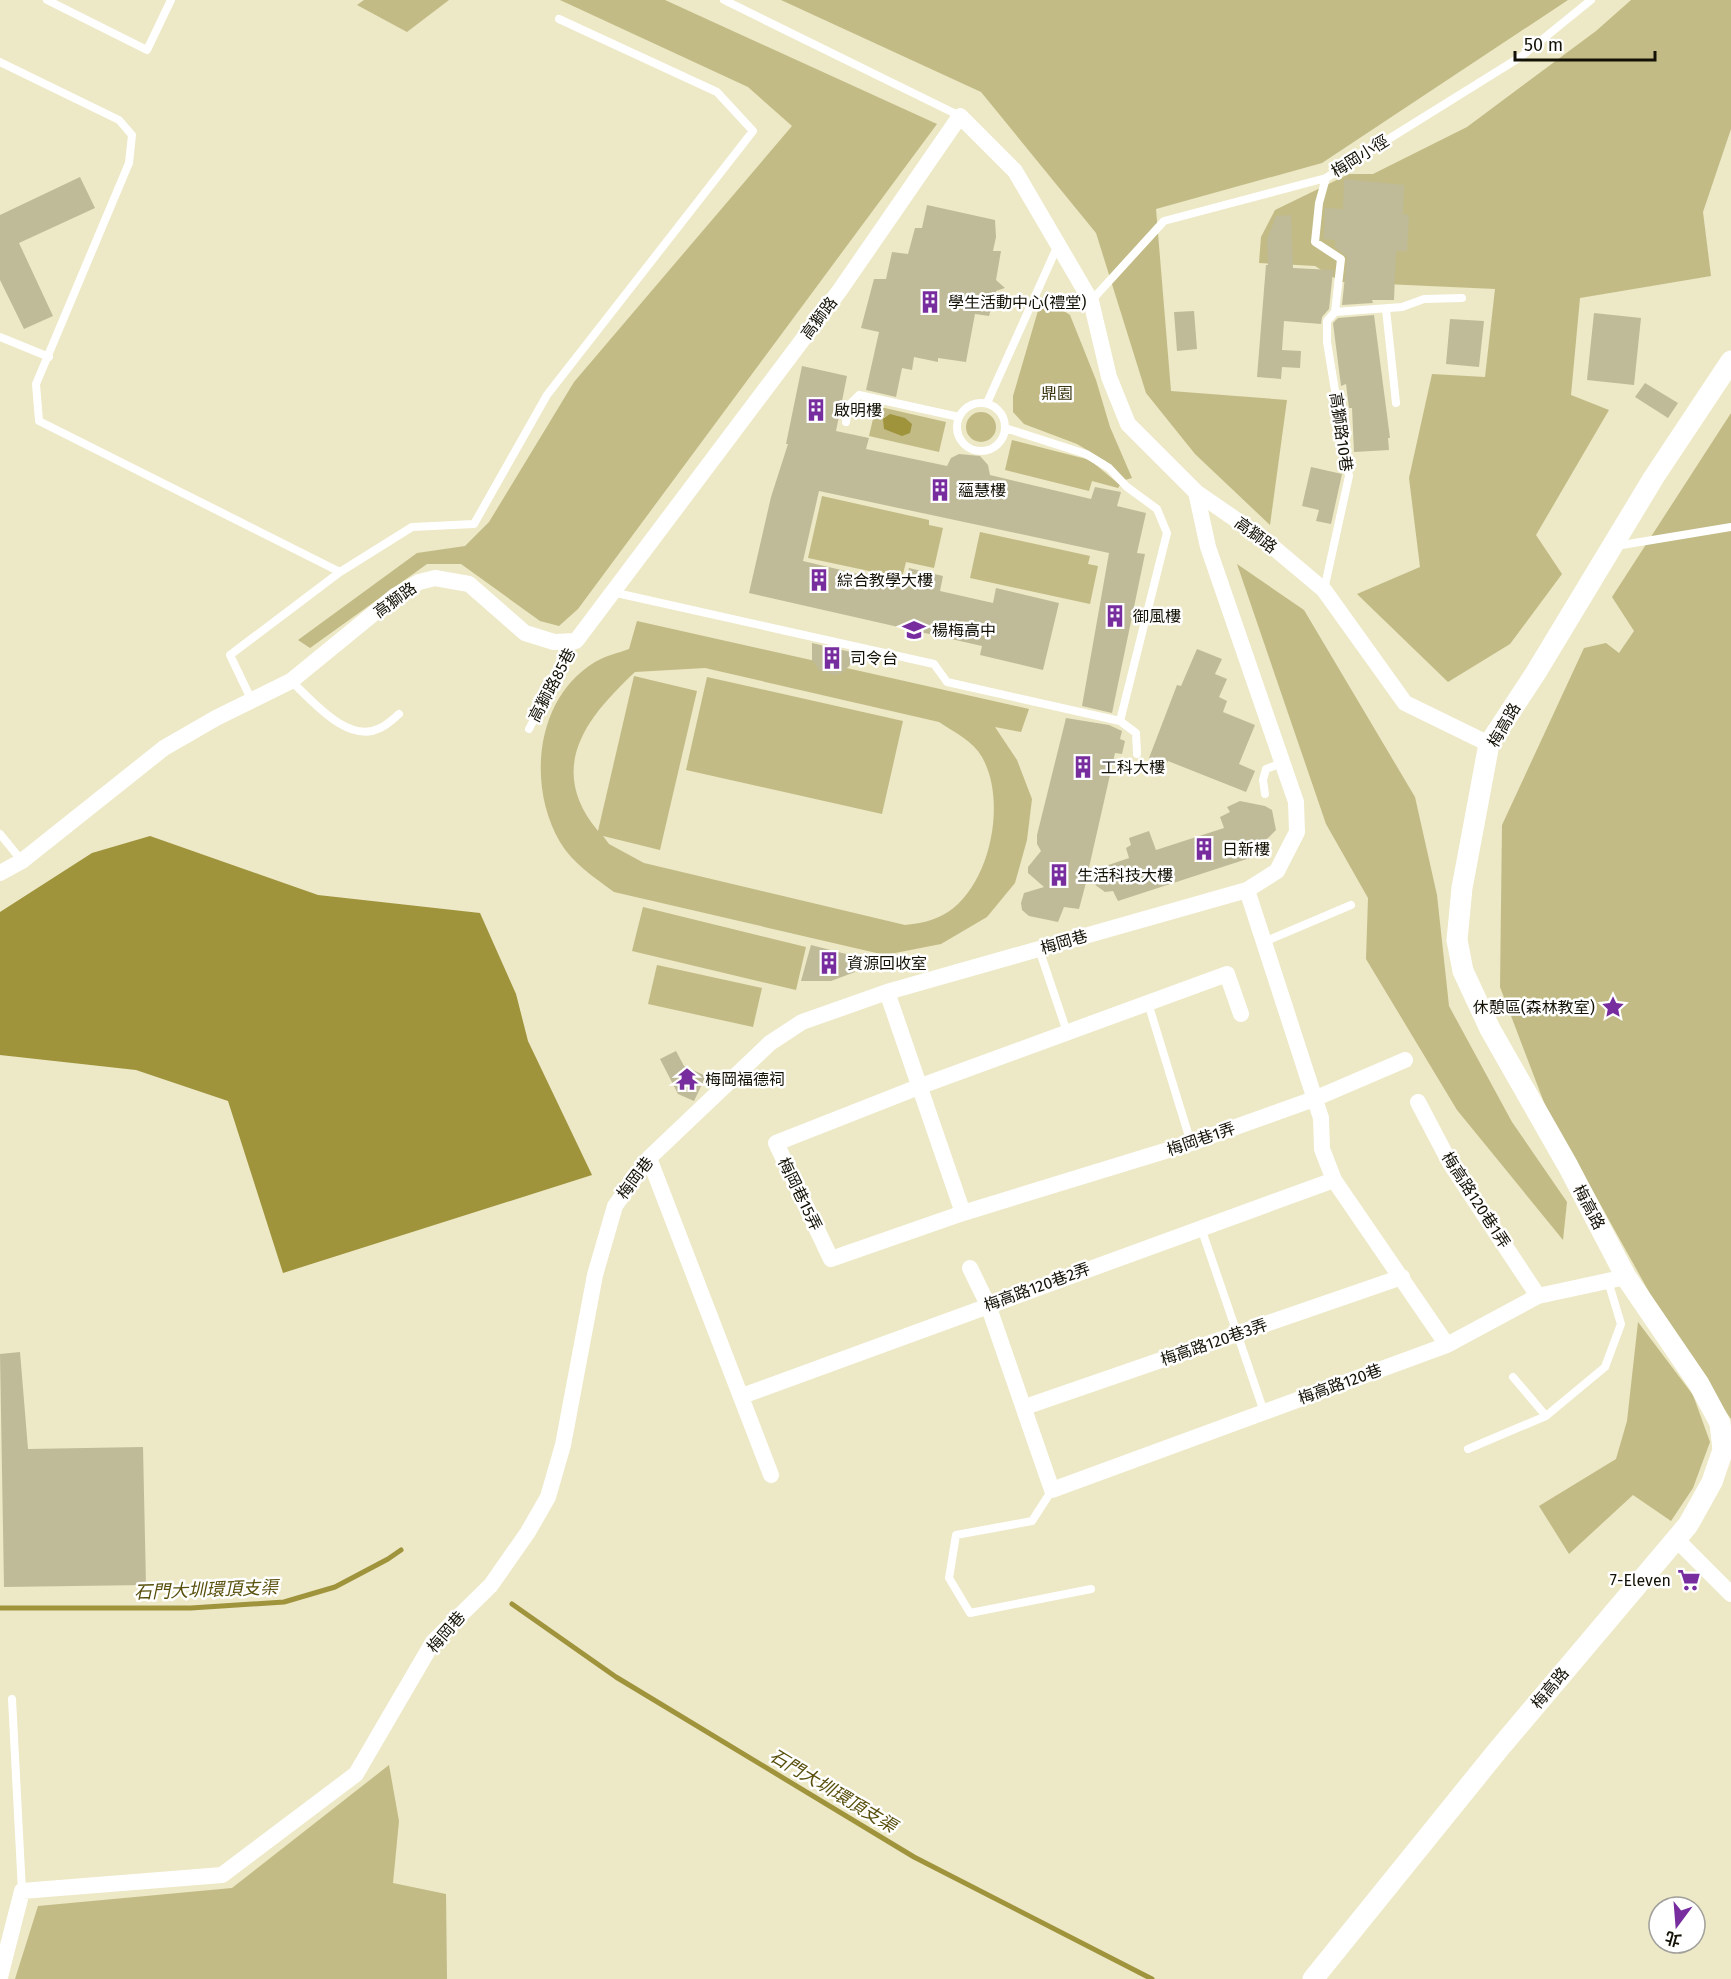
<svg xmlns="http://www.w3.org/2000/svg" width="1731" height="1979" viewBox="0 0 1731 1979" font-family="'Fira Sans','Noto Sans TC',sans-serif">
<style>
.green{fill:#c2bb86;fill-rule:evenodd}
.water{fill:#9f933c}
.lines{fill:none;stroke-linecap:round;stroke-linejoin:round}
.stream{stroke:#9f933c;stroke-width:5}
.building{fill:#bfbb98}
.service{stroke:#fff;stroke-width:8}
.minor{stroke:#fff;stroke-width:16}
.tertiary{stroke:#fff;stroke-width:21}
.labels{text-anchor:middle;dominant-baseline:central;stroke-width:5;stroke-linejoin:round;paint-order:stroke}
.street-label{font-size:16px;fill:#141206;stroke:#fff}
.poi-label{font-size:16px;fill:#141206;stroke:#fff;text-anchor:start}
.park-label{font-size:16px;fill:#3a350f;stroke:#fff}
.water-label{font-size:18px;font-style:italic;fill:#584f0b;stroke:#fff}
</style>
<rect width="100%" height="100%" fill="#ede8c5"/>
<path class="green" d="M364,0H449L407,32L357,5Z
M560,0H665L937,124L578,609L559,626L540,621L461,564H427L310,648L298,640L417,553L465,546L489,522L574,382L792,126L748,87Z
M781,0H1568L1322,163L1156,209L1171,391L1287,400L1270,525L1195,454L1146,393L1096,233L981,92Z
M1631,0H1731V129L1703,212L1711,276L1580,298L1571,395L1609,410L1536,535L1562,574L1510,644L1448,682L1357,594L1420,567L1409,478L1432,374L1485,377L1495,289L1341,282L1315,266L1259,263L1261,237L1275,210L1349,174H1373L1467,127L1596,31Z
M1042,297L1070,315L1096,380L1110,427L1132,478L1125,480L1107,462L1077,444L1024,424L1013,412V396Z
M876,406L946,422L939,452L869,436Z
M966 427a15 15 0 1 1 30 0a15 15 0 1 1-30 0Z
M1731,413V1419L1678,1344L1545,1105L1500,987L1502,825L1584,648L1606,643L1619,653L1634,631L1612,597Z
M1012,440L1090,460L1120,485L1118,488L1092,481L1089,491L1005,470Z
M822,496L929,520V525L943,528L934,568L906,562L902,578L808,558Z
M980,532L1090,556L1088,564L1098,566L1090,604L970,578Z
M1237,564L1304,610L1415,797L1437,895L1449,1006L1512,1122L1567,1202L1563,1240L1457,1110L1366,959L1368,898L1326,824Z
M637,621L1029,709L1021,732L995,727L1017,760L1032,799L1027,840L1015,883L987,917L941,944L885,955L614,892C594,877 572,863 560,842C527,786 535,698 595,662C605,656 618,653 629,649ZM705,668L939,722C954,732 973,741 982,757C1007,801 991,883 948,912C934,921 921,923 905,925L644,863L609,844L603,836L660,850L697,691L634,676L598,831C546,768 586,718 635,672Z
M707,677L903,721L882,814L686,770Z
M643,907L806,947L796,990L632,951Z
M657,965L762,988L753,1027L648,1004Z
M1638,1322L1693,1395L1710,1442L1693,1488L1671,1521L1633,1495L1569,1554L1539,1506L1616,1459L1627,1421Z
M389,1765L399,1821L393,1883L446,1894L447,1979H15L38,1906L232,1888Z"/>
<path class="water" d="M890,414L905,418L912,424L910,433L902,436L884,429L883,419Z
M150,836L318,895L480,913L516,994L528,1041L592,1175L283,1273L228,1101L136,1070L0,1055V912L92,853Z"/>
<g class="lines">
<path class="stream" d="M512,1604L616,1677L914,1857L1152,1979
M0,1608H191L284,1602L335,1587L388,1559L401,1550"/>
</g>
<path class="building" d="M80,177L95,208L19,243L53,316L24,329L0,280V215Z
M1344,179L1404,185L1403,214L1409,215L1407,251H1396L1394,300H1372L1373,303L1342,305L1347,257L1335,247V240L1324,239L1325,208L1343,209Z
M927,205L995,220L996,237L993,251H1001L996,280L1005,288L996,291L989,316L975,314L966,362L938,358V362L914,357L912,370L902,368L896,397L866,390L879,332L861,328L874,279H886L892,252L908,254L915,228H922Z
M1291,215L1293,268L1333,270L1334,262L1329,309L1322,317L1321,324L1284,321L1282,350L1301,351L1300,368L1282,367L1281,379L1257,377L1266,265H1268L1267,240L1276,216Z
M1194,311L1197,349L1177,351L1174,312Z
M1594,313L1641,318L1634,385L1587,380Z
M1374,315L1390,438H1388L1389,450L1354,452L1352,408H1349L1346,384L1341,386L1333,323L1338,318Z
M1450,319L1484,321L1479,367L1446,364Z
M802,366L847,376L836,431L869,438L866,449L947,466L951,458L959,454L980,456L988,465L990,475L1091,499L1095,487L1121,492L1117,506L1146,513L1137,553L1145,554L1112,713L1082,706L1109,553L819,491L803,561L905,585L909,568L943,576L940,591L993,603L996,588L1059,603L1043,670L980,655L982,646L749,593L771,497L788,444H786Z
M1645,383L1678,403L1668,418L1635,397Z
M1311,467L1342,474L1331,524L1316,521L1319,510L1302,506Z
M812,643L855,653L852,663L842,673L835,675L820,671L812,660Z
M1197,649L1222,659L1215,674L1227,679L1219,697L1227,701L1223,712L1255,725L1239,764L1255,771L1246,792L1168,761L1166,765L1149,758L1177,685L1181,686Z
M1066,718L1109,725L1122,731L1120,739L1125,741L1122,754L1115,753L1088,872L1129,858L1126,848L1131,845L1129,838L1149,831L1156,850L1224,828L1220,817L1230,812L1227,807L1240,801L1265,806L1272,810L1276,830L1267,839L1246,846L1250,858L1118,901L1113,891L1105,892L1087,879L1079,909L1064,907L1058,922L1029,916L1022,910L1021,903L1024,893L1044,887L1028,873V867L1041,851L1037,844V835Z
M811,945L850,955L855,972L831,981H801Z
M676,1051L684,1066L706,1076L694,1101L678,1094L660,1059Z
M20,1352L28,1449L143,1447L146,1585L4,1587L0,1354Z"/>
<g class="lines">
<path class="service" d="M47,0L147,50L171,0
M724,0L960,116
M0,62L119,120L132,135L129,163L36,384L39,421L340,572L230,655L252,701
M1326,178L1319,203L1315,242L1341,259L1335,312
M1091,301L1164,221L1326,178L1522,56L1591,0
M1386,309L1396,403
M0,337L49,357
M957 427a24 24 0 1 1 48 0a24 24 0 1 1-48 0Z
M987,403L1058,245
M846,422L849,405L859,395L959,417
M1005,428L1086,454L1109,468L1127,487L1157,509L1167,533L1120,721L1136,733L1137,754
M1616,546L1731,527
M340,572L412,527L474,524L547,395L753,131L717,92L559,19
M1324,590L1349,476L1327,342V321L1335,312L1402,307L1424,299L1462,298
M612,592L934,664L947,682L1120,721
M291,681C312,700 348,745 380,728C387,725 393,719 399,714
M529,729L575,642
M1265,794L1263,780L1266,769L1282,763
M0,834L22,861
M1264,942L1351,905
M1039,949L1067,1032
M1148,1003L1191,1143
M1201,1228L1264,1412
M1513,1377L1546,1416
M1468,1449L1546,1416L1605,1367L1621,1324L1608,1281
M1052,1490L1032,1521L956,1535L949,1578L970,1613L1091,1589
M12,1699L22,1891"/>
<path class="minor" d="M0,873L22,861L164,748L216,718L291,681L395,596L419,582L435,578L469,584L525,633L554,642L576,641L840,290L960,116L1015,171L1091,301L1109,377L1128,424L1196,492L1261,537L1324,590L1405,703L1489,744
M1247,890L1321,1118L1322,1149L1334,1180L1447,1345
M887,992L963,1213
M1241,1014L1227,974L921,1086L776,1143L831,1259L963,1213L1191,1143L1314,1099L1405,1060
M1418,1102L1450,1163L1538,1296
M649,1158L771,1475
M970,1268L988,1305L1052,1490L1447,1345L1538,1296L1626,1277
M742,1396L1334,1180
M1025,1407L1402,1277
M1676,1539L1731,1594
M0,1977L22,1891L222,1875L356,1774L433,1642L491,1585L528,1532L548,1497L563,1445L595,1275L615,1206L649,1158L770,1043L802,1022L887,992L1247,890L1277,871L1297,832L1296,802L1208,547L1196,492"/>
<path class="tertiary" d="M1313,1979L1498,1750L1688,1525L1712,1482L1723,1450L1720,1423L1699,1384L1626,1277L1568,1166L1490,1029L1463,971L1457,940L1462,888L1489,744L1535,674L1654,477L1731,361"/>
</g>
<defs>
<g id="building-bare" transform="scale(1.8)"><path d="M-4-6H4V6H1V3H-1V6H-4ZM-2.5-4.3h1.7v1.8h-1.7ZM.8-4.3h1.7v1.8H.8ZM-2.5-1h1.7V.8h-1.7ZM.8-1h1.7V.8H.8Z" fill="#782d9f" stroke="#fff" stroke-width="2.5" paint-order="stroke"/></g>
<g id="school-bare" transform="scale(1.8)"><path d="M0-5L7-2L0 1L-7-2ZM-4 1L0 2.5L4 1V4Q0 6-4 4Z" fill="#782d9f" stroke="#fff" stroke-width="2.5" paint-order="stroke"/></g>
<g id="sight-bare" transform="scale(1.8)"><path d="M0-6L1.8-2.2L6-1.7L2.9 1.2L3.7 5.4L0 3.3L-3.7 5.4L-2.9 1.2L-6-1.7L-1.8-2.2Z" fill="#782d9f" stroke="#fff" stroke-width="2.5" paint-order="stroke"/></g>
<g id="temple-bare" transform="scale(1.8)"><path d="M0-6L5-2H3V0L6.5 2.5H4V6H1.5V3h-3V6H-4V2.5H-6.5L-3 0V-2H-5Z" fill="#782d9f" stroke="#fff" stroke-width="2.5" paint-order="stroke"/></g>
<g id="supermarket-bare" transform="scale(1.8)"><path d="M-6-5.5h2.5l.6 2H6L4.5 2H-2.5L-4.4-4H-6ZM-1.5 3.2a1.3 1.3 0 1 0 .1 0ZM3 3.2a1.3 1.3 0 1 0 .1 0Z" fill="#782d9f" stroke="#fff" stroke-width="2.5" paint-order="stroke"/></g>
</defs>
<g fill-rule="evenodd">
<use href="#building-bare" x="930" y="302"/>
<use href="#building-bare" x="816" y="410"/>
<use href="#building-bare" x="940" y="490"/>
<use href="#building-bare" x="819" y="580"/>
<use href="#building-bare" x="1115" y="616"/>
<use href="#school-bare" x="914" y="630"/>
<use href="#building-bare" x="832" y="658"/>
<use href="#building-bare" x="1083" y="767"/>
<use href="#building-bare" x="1204" y="849"/>
<use href="#building-bare" x="1059" y="875"/>
<use href="#building-bare" x="829" y="963"/>
<use href="#sight-bare" x="1613" y="1007"/>
<use href="#temple-bare" x="687" y="1079"/>
<use href="#supermarket-bare" x="1689" y="1580"/>
</g>
<g class="labels">
<g class="street-label">
<text transform="translate(1360 156) rotate(-32)">梅岡小徑</text>
<text transform="translate(819 318) rotate(-53)">高獅路</text>
<text transform="translate(1341 432) rotate(82)">高獅路10巷</text>
<text transform="translate(1256 535) rotate(37)">高獅路</text>
<text transform="translate(395 600) rotate(-36)">高獅路</text>
<text transform="translate(552 685) rotate(-62)">高獅路85巷</text>
<text transform="translate(1504 725) rotate(-60)">梅高路</text>
<text transform="translate(1064 942) rotate(-16)">梅岡巷</text>
<text transform="translate(1201 1139) rotate(-19)">梅岡巷1弄</text>
<text transform="translate(635 1178) rotate(-53)">梅岡巷</text>
<text transform="translate(800 1194) rotate(64)">梅岡巷15弄</text>
<text transform="translate(1476 1200) rotate(57)">梅高路120巷1弄</text>
<text transform="translate(1589 1207) rotate(62)">梅高路</text>
<text transform="translate(1037 1287) rotate(-20)">梅高路120巷2弄</text>
<text transform="translate(1214 1342) rotate(-19)">梅高路120巷3弄</text>
<text transform="translate(1340 1384) rotate(-20)">梅高路120巷</text>
<text transform="translate(446 1632) rotate(-49)">梅岡巷</text>
<text transform="translate(1550 1688) rotate(-50)">梅高路</text>
</g>
<g class="poi-label">
<text x="948" y="302">學生活動中心(禮堂)</text>
<text x="834" y="410">啟明樓</text>
<text x="958" y="490">蘊慧樓</text>
<text x="837" y="580">綜合教學大樓</text>
<text x="1133" y="616">御風樓</text>
<text x="932" y="630">楊梅高中</text>
<text x="850" y="658">司令台</text>
<text x="1101" y="767">工科大樓</text>
<text x="1222" y="849">日新樓</text>
<text x="1077" y="875">生活科技大樓</text>
<text x="847" y="963">資源回收室</text>
<text x="1595" y="1007" text-anchor="end">休憩區(森林教室)</text>
<text x="705" y="1079">梅岡福德祠</text>
<text x="1671" y="1580" text-anchor="end">7-Eleven</text>
</g>
<g class="park-label">
<text x="1057" y="393">鼎園</text>
</g>
<g class="water-label">
<text transform="translate(206 1590) rotate(-2)">石門大圳環頂支渠</text>
<text transform="translate(833 1791) rotate(31)">石門大圳環頂支渠</text>
</g>
</g>
<g transform="translate(1677 1925) rotate(196)"><circle r="28" fill="#ffffff" stroke="#a1a09b" stroke-width="1.5"/>
<path d="M0-4.5L10 22L0 15L-10 22Z" fill="#782d9f"/>
<text y="-9" font-size="16" font-weight="bold" text-anchor="middle" fill="#141206">北</text>
</g>
<path d="M1515 51v9h140v-9" fill="none" stroke="#141206" stroke-width="3"/>
<text x="1524" y="51" font-size="18" fill="#141206" stroke="#ffffff" stroke-width="4.5" paint-order="stroke">50 m</text>
</svg>
